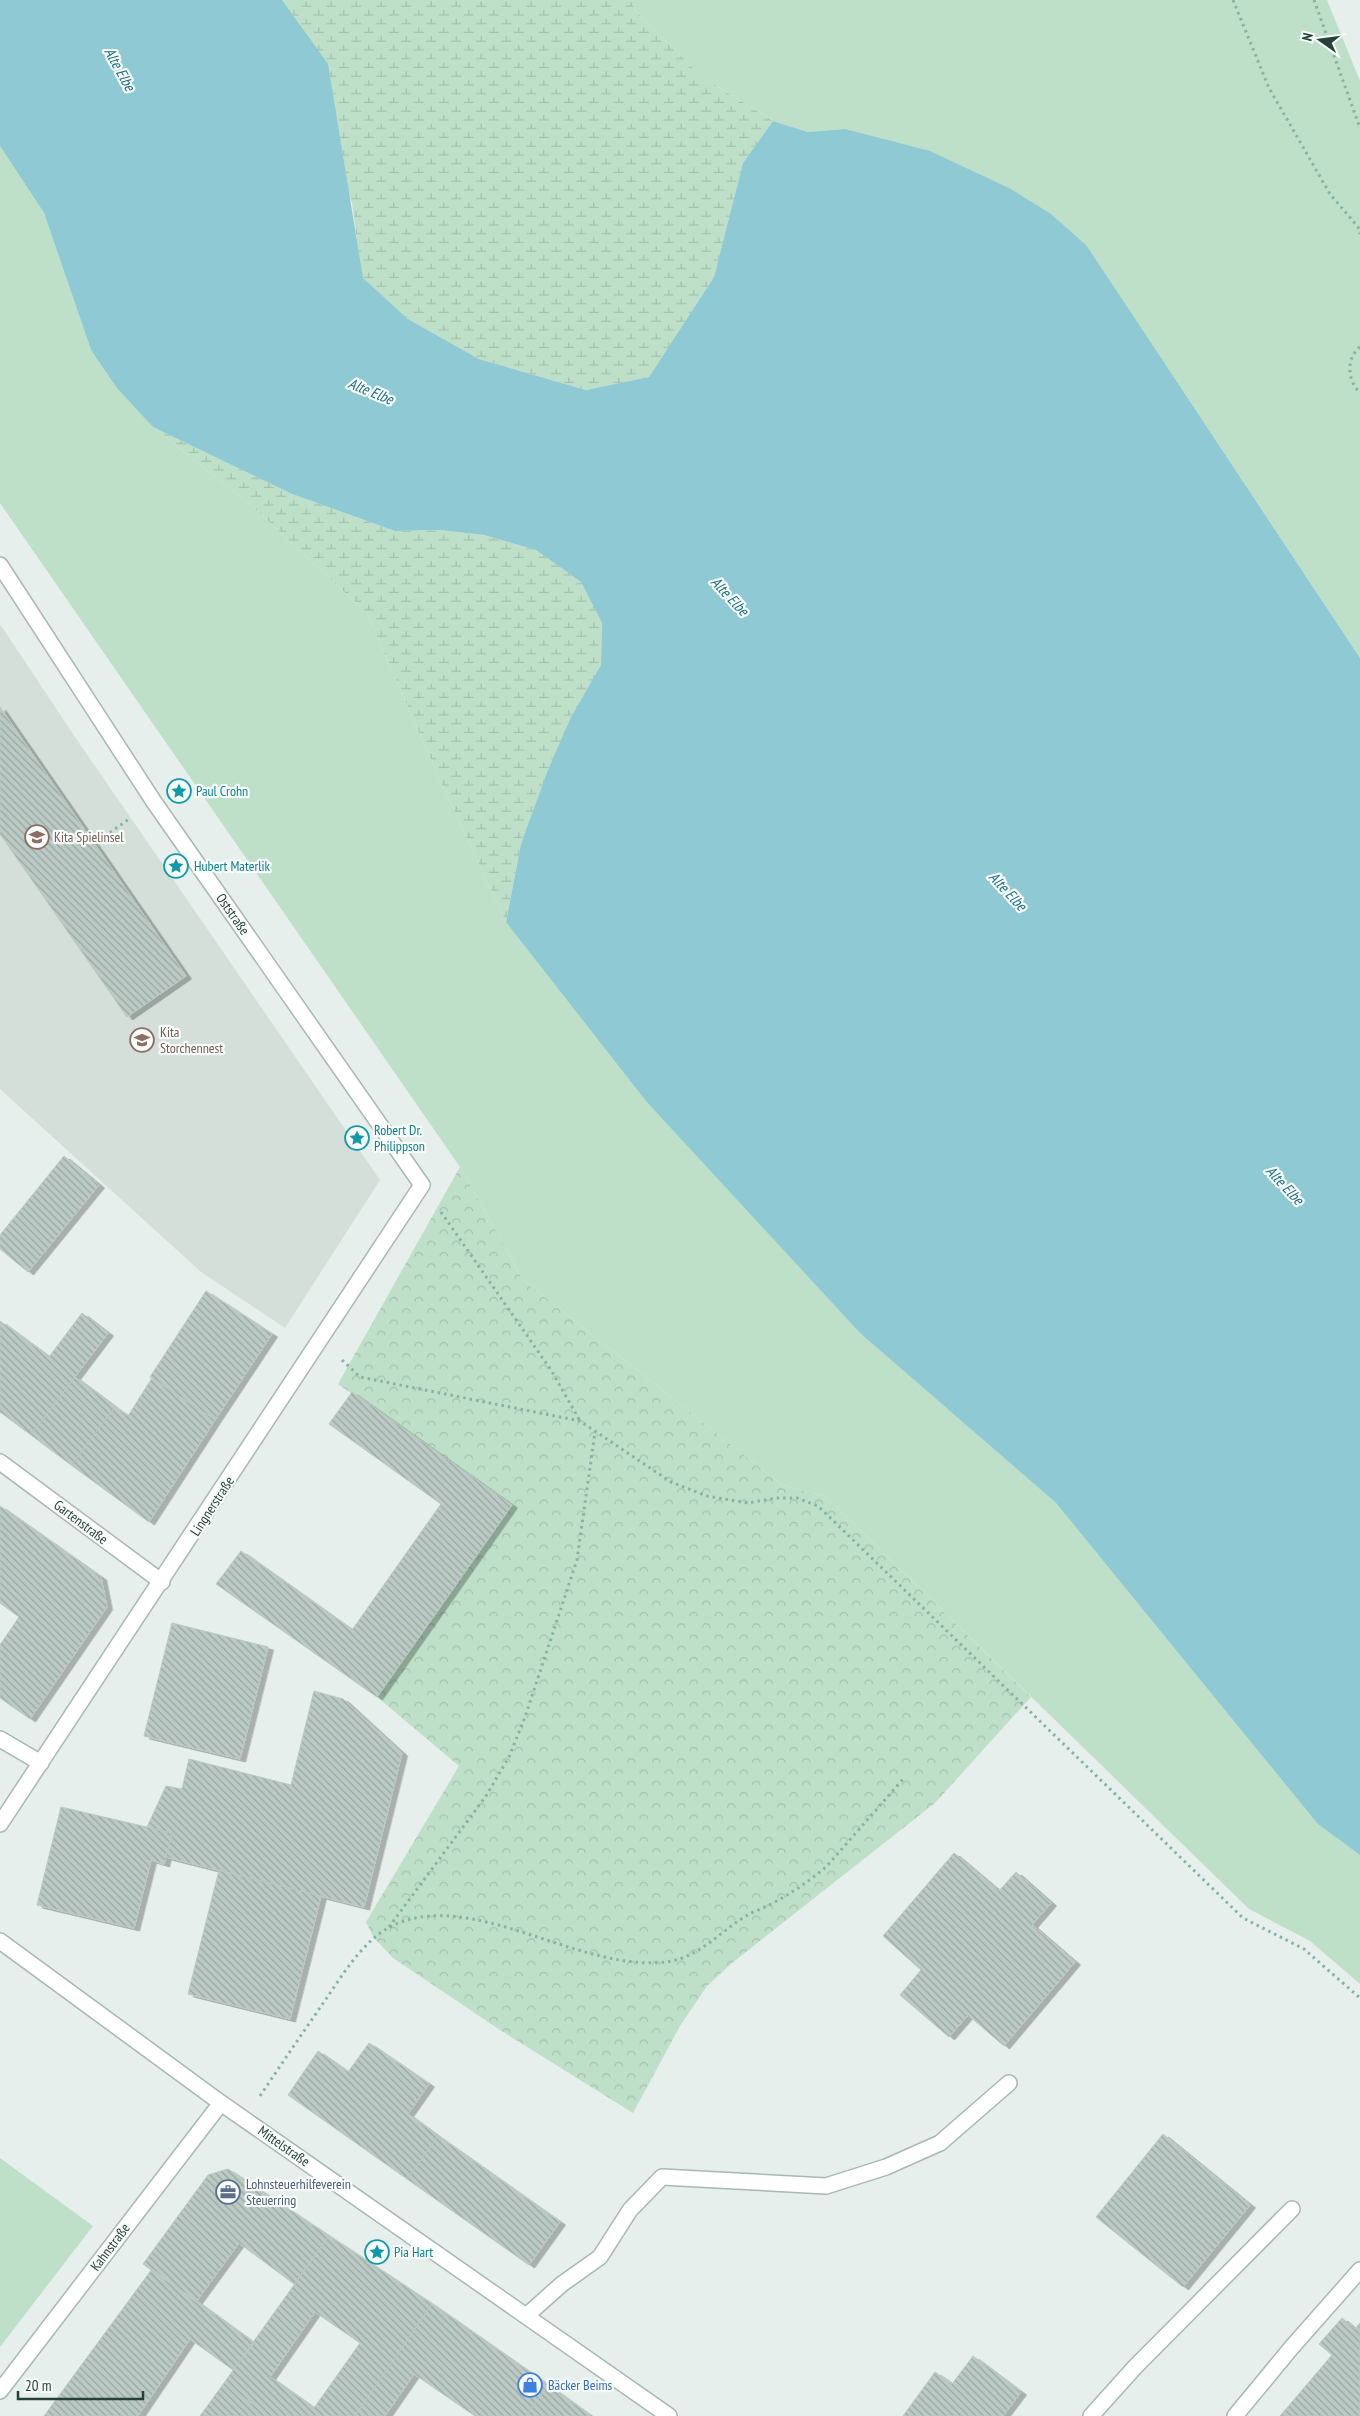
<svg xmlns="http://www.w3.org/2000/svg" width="1360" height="2416" viewBox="0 0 1360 2416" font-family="'PT Sans Narrow',sans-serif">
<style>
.built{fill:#d4dfda}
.green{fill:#bfe0c8}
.wetland{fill:url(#wetland-marsh)}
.park{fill:url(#park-crowns)}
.water{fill:#8ec9d4}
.building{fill:url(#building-back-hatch);stroke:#b8c9c2;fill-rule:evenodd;filter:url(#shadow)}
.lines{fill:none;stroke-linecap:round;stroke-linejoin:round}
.minor-casing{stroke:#a8b8b2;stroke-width:18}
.path{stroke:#86b3a5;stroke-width:3;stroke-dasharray:2.5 4;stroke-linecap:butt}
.minor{stroke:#fff;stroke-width:15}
.labels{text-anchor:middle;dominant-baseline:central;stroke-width:4.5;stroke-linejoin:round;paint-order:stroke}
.culture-label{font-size:14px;fill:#0d838f;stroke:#f7fbf9;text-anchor:start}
.education-label{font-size:14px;fill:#785e54;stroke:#f7fbf9;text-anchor:start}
.street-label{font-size:14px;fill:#24423a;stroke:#f7fbf9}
.service-label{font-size:14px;fill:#4e5e75;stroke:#f7fbf9;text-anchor:start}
.shop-label{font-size:14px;fill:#366cbe;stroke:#f7fbf9;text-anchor:start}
.water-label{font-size:15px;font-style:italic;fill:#1c6f80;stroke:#f7fbf9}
</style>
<defs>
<pattern id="wetland-marsh" width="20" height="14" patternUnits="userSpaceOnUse" patternTransform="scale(1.25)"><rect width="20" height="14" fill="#bfe0c8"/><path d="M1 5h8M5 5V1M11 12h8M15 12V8" fill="none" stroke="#a4c1ad"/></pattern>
<pattern id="park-crowns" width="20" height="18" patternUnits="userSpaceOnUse" patternTransform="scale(1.25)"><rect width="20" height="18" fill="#bfe0c8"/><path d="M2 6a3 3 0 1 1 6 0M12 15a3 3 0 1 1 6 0" fill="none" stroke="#a4c1ad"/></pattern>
<pattern id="building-back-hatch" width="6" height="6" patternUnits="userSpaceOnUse" patternTransform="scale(1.25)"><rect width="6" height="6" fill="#bbcac4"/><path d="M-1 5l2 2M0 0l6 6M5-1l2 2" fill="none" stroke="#98a6a0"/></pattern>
<filter id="shadow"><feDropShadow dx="5.5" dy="3" stdDeviation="0" flood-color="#0004"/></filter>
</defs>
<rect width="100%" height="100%" fill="#e6efeb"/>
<path class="built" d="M0,624L73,734L380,1180L285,1328L201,1272L0,1089Z"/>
<path class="green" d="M630,0H1327L1360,81V658L1087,246L845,129L808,132L773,121L701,76L636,11Z
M0,146L44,213L91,350L153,427L254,508L367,613L443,787L506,922L861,1334L1056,1503L1318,1823L1360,1855V1984L1310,1941L1249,1909L825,1496L782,1485L523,1280L460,1167L0,503Z
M0,2158L93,2226L0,2347Z"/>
<path class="wetland" d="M282,0H630L636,11L701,76L773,121L743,163L714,277L649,377L586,390L479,359L408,319L362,278L352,203Z
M153,427L292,494L395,531L440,530L484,535L536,550L581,582L602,623L601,666L571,717L521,844L506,922L443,787L367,613L254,508Z"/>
<path class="park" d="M460,1167L523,1280L782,1485L825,1496L1031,1697L935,1803L732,1963L707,1986L680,2026L633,2113L500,2030L393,1958L374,1938L366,1922L459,1766L377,1697L511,1505L338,1384Z"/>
<path class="water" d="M0,0H282L328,64L363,278L408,319L479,359L586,390L649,377L714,277L743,163L773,121L808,132L845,129L930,151L1011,189L1051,214L1087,246L1360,658V1855L1318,1824L1056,1503L861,1334L646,1101L506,922L521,844L548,770L571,717L601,665L602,623L581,582L536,550L484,535L440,530L395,531L292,494L153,427L117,388L91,350L44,213L0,146Z"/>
<path class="building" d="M0,707L186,976L127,1017L0,834Z
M64,1156L99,1185L28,1272L0,1249V1235Z
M206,1291L272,1334L215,1420L150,1377Z
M82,1313L108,1333L31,1435L0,1412V1321L49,1357Z
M75,1377L115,1407L71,1465L31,1435Z
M152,1378L215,1420L149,1522L71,1465L115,1407L128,1416Z
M352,1392L512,1505L377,1697L216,1584L241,1551L352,1630L441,1504L329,1424Z
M0,1506L101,1577L107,1607L30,1719L0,1698V1645L19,1617L0,1603Z
M172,1623L268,1647L240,1759L144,1736Z
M314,1691L343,1699L402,1753L364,1907L166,1857L172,1833L147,1827L166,1786L182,1789L189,1759L291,1785Z
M61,1807L172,1833L164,1864L151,1860L134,1928L37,1905Z
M954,1853L999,1891L1016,1872L1051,1903L1032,1925L1075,1962L1004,2046L968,2015L949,2037L900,1995L921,1970L883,1936Z
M219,1870L321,1896L290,2019L188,1994Z
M369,2043L429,2084L408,2114L438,2136L407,2179L288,2095L318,2051L348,2072Z
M1163,2134L1250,2205L1183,2287L1096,2217Z
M438,2136L560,2222L529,2265L407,2179Z
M228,2169L329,2236L294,2284L239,2243L196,2302L143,2264L208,2175Z
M329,2236L432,2304L355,2416H269L224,2383ZM315,2312L360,2343L314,2408L270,2377Z
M152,2269L254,2343L233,2370L190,2339L138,2416H44Z
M432,2304L548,2385L526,2416H475L414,2374L385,2416H355Z
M1342,2318L1355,2329L1360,2323V2416H1280L1332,2355L1319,2344Z
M973,2356L1021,2392L1003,2416H903L935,2372L952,2384Z
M224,2383L269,2416H200Z
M548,2385L591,2416H526Z"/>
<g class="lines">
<g class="minor-casing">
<path id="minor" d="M0,565L154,802L422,1185L0,1824
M0,1462L162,1582
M0,1739L41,1763
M0,1941L221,2103L669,2416
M526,2316L562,2284L600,2257L630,2210L662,2177L826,2186L886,2167L940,2143L1009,2083
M0,2391L221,2103
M1091,2416L1135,2367L1292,2209
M1235,2416L1292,2347L1360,2270"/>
</g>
<path class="path" d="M1233,0L1269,88L1330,194L1358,227L1360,234
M1314,0L1360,128
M1360,347C1345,359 1348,381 1360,393
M94,844L129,819
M441,1212L551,1370L580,1421
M342,1360L360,1377L580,1421L671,1482L707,1496L748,1503L776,1498H797L818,1506L1243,1918L1304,1949L1360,1998
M389,1927L486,1796L509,1757L525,1717L577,1560L595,1432
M260,2096C282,2063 304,2031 326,1999C343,1974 362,1943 388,1928C469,1883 583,1977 672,1961C701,1955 721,1931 746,1916C754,1911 764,1908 773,1903C792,1893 809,1881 826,1867L904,1778"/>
<use href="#minor" class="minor"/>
</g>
<defs>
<g id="sight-ring" transform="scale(1.25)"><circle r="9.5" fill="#f7fbf9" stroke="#0f9aa8" stroke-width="1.5"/><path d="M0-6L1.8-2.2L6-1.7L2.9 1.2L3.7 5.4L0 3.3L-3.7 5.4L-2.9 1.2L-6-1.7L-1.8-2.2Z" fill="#0f9aa8"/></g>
<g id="school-ring" transform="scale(1.25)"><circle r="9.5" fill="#f7fbf9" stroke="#8d6e63" stroke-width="1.5"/><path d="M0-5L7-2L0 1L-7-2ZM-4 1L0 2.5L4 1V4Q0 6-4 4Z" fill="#8d6e63"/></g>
<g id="office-ring" transform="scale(1.25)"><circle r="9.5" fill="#f7fbf9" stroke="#5c6f8a" stroke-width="1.5"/><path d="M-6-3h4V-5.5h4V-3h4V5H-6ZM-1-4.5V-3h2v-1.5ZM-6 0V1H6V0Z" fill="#5c6f8a"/></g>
<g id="shop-ring" transform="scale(1.25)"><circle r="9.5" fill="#f7fbf9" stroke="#3f7fe0" stroke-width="1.5"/><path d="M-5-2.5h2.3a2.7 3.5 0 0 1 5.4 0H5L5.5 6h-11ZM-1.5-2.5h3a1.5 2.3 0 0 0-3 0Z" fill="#3f7fe0"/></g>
</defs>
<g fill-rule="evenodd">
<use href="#sight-ring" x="179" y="791"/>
<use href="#school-ring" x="37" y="837"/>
<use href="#sight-ring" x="176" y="866"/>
<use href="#school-ring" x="142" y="1040"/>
<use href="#sight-ring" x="357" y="1138"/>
<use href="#office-ring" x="228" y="2192"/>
<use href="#sight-ring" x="377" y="2252"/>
<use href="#shop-ring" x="530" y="2385"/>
</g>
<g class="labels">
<g class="culture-label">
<text x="196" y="791">Paul Crohn</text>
<text x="194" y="866">Hubert Materlik</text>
<text x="374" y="1130">Robert Dr.<tspan x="374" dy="16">Philippson</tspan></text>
<text x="394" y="2252">Pia Hart</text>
</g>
<g class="education-label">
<text x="54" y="837">Kita Spielinsel</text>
<text x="160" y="1032">Kita<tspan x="160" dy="16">Storchennest</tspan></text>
</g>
<g class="street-label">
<text transform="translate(233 914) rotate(55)">Oststraße</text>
<text transform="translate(212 1506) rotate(-57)">Lingnerstraße</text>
<text transform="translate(81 1522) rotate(37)">Gartenstraße</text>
<text transform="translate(284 2146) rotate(35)">Mittelstraße</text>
<text transform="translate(110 2247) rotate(-53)">Kahnstraße</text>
</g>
<g class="service-label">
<text x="246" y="2184">Lohnsteuerhilfeverein<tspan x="246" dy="16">Steuerring</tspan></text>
</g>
<g class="shop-label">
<text x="548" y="2385">Bäcker Beims</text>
</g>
<g class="water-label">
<text transform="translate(120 69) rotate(61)">Alte Elbe</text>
<text transform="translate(371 391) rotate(22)">Alte Elbe</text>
<text transform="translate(730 596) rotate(47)">Alte Elbe</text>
<text transform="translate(1008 891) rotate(47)">Alte Elbe</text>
<text transform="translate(1285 1185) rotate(47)">Alte Elbe</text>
</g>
</g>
<g transform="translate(1320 40) rotate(284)" stroke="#f7fbf9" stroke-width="4" paint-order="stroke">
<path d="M0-4L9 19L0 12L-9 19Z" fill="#24423a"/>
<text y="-8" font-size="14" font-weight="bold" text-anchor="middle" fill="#24423a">N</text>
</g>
<path d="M18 2391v8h125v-8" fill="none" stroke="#24423a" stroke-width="2.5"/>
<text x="25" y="2391" font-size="15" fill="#24423a" stroke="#f7fbf9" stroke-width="4" paint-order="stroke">20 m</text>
</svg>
